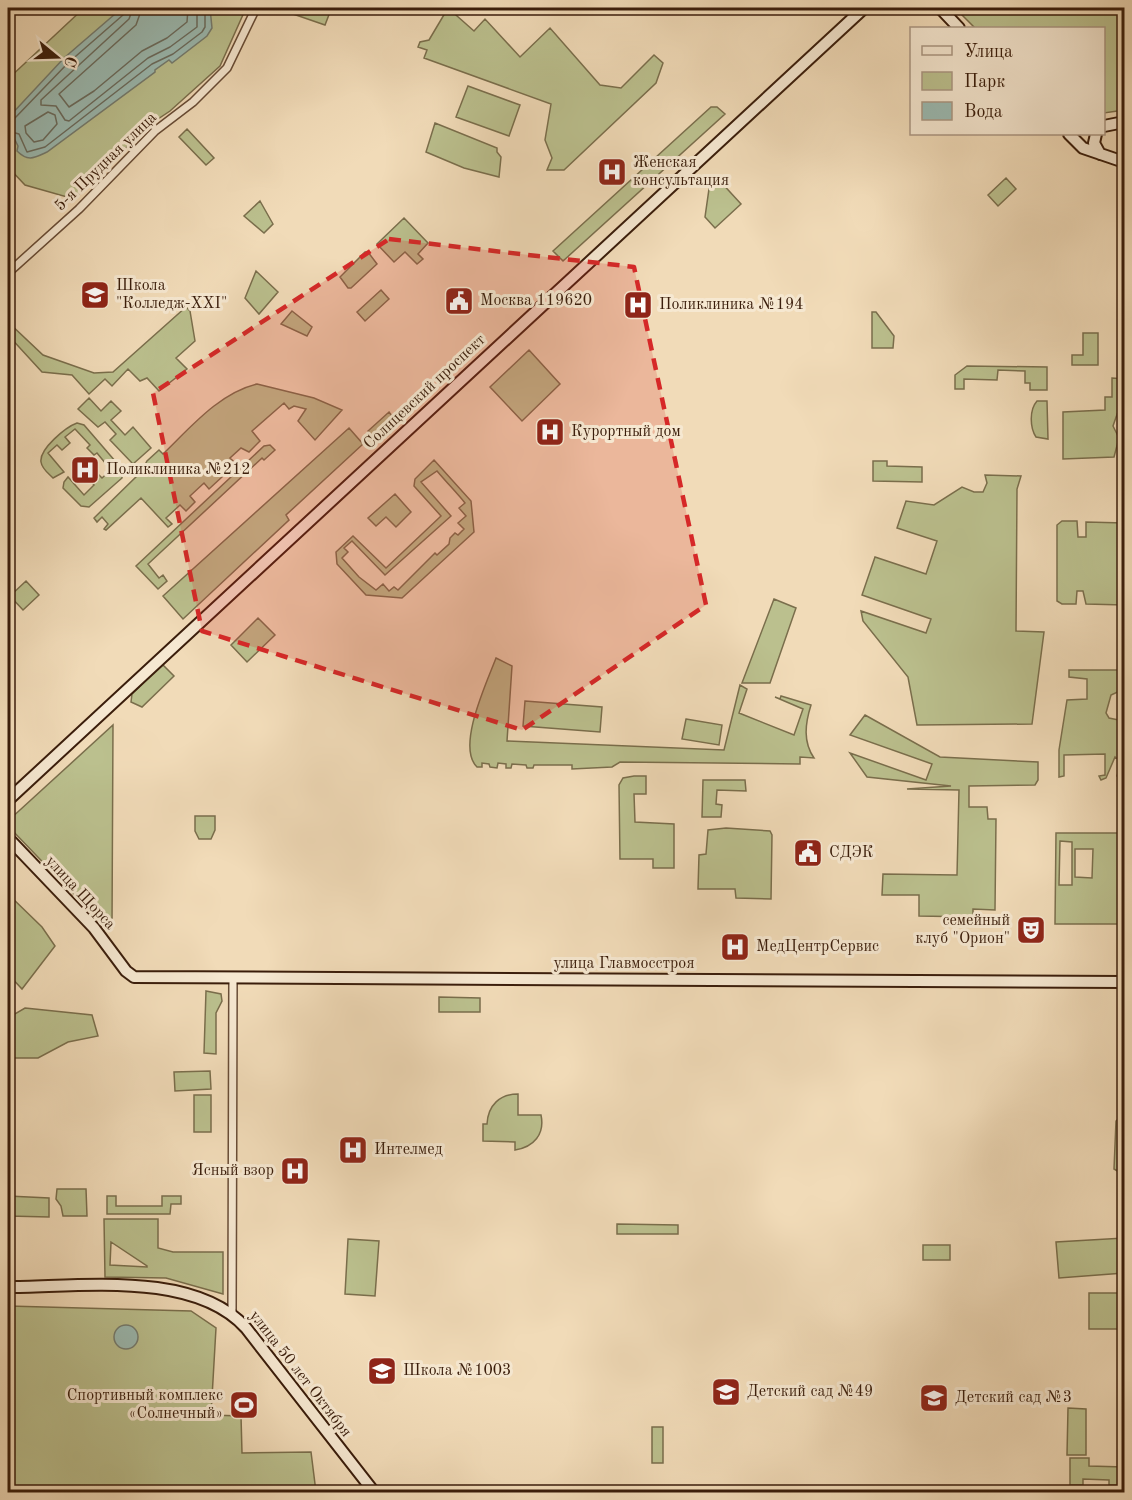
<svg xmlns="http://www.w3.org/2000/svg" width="1132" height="1500" viewBox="0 0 1132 1500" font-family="'Old Standard TT',serif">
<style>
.green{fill:#bbc08e;stroke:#7a6e4c;stroke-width:1.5;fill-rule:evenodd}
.water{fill:#9bbbb3;stroke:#747c70;stroke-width:1.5}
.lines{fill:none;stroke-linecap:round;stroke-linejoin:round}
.shore{stroke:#6a6c5f;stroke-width:1.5}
.street-casing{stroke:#684c36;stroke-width:10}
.secondary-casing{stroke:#3a1d0b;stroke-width:14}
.street{stroke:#f6e8d1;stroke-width:7}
.secondary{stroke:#f6e8d1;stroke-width:10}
.marked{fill:#d62828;fill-opacity:0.2;stroke:#d62828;stroke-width:4.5;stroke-dasharray:12 8;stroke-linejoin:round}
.labels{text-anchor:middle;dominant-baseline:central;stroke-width:6;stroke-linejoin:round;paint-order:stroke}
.street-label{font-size:16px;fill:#3a1d0b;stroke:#f6e8d1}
.poi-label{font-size:16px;fill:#3a1d0b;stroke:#f6e8d1;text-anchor:start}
</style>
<rect width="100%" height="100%" fill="#f1dbb8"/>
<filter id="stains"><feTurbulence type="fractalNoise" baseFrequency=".00333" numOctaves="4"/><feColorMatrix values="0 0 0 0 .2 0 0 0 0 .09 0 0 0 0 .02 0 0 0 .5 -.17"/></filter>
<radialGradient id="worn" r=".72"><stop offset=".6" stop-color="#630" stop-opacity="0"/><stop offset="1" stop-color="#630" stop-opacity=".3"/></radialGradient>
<path class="green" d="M84,8H246L220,66L170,111L149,125L74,199L25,185L8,167V79Z
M302,8H322L330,12L325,25L293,14Z
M448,8L474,31L485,19L520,57L550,28L600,85L621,88L654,55L663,63L656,83L564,170H547L552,158L545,140L551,104L424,58L427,50L418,47L420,42L429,40Z
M955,8H1124V110L1104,113V28H975Z
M468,86L520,105L509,136L456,117Z
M711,107H717L725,114L563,261L553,251Z
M435,123L497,148V152L501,157L499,177L464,168L426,152Z
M187,129L214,158L206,165L179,137Z
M1006,178L1016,189L998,206L988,195Z
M719,180L741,204L715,228L705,217L709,189Z
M260,201L273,224L264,233L244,216Z
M404,218L428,243L418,254L423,259L417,264L405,252L394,262L377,244Z
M365,252H368L377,264L351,288H348L340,277Z
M256,271L278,292L259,314L245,298Z
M381,290L389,299L365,321L357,312Z
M186,307L190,311L195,341L176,358L187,369L159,391L147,378L140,381L128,369L112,386L105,379L89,394L72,375L42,372L8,335V322L43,355L94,373L113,372Z
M292,311L312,327L307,336L281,324Z
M872,312H876L894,336L893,348H872Z
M1083,333H1098V365H1072V355H1083Z
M529,350L560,384L522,421L490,387Z
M967,366L1047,367V390H1030V383H1025V371L998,370L997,380L964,379V389H955V375Z
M1112,378L1124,379V404L1121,403L1113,426L1119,438L1114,457L1063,459V412L1105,410V397H1112Z
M257,384L314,398L342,410L315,440L298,421L306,409L294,406L289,409L284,403L252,431L260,441L249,452L241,448L230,458L236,464L209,489L204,483L190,496L195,502L186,511L180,505L166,518L172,524L168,527L141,498L106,530L104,529L108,524L102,517L97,522L94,518L141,472L147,461L159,450L163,454C190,428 219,393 257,384Z
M89,398L101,411L111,401L121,411L111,420L125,435L133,427L151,448L133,464L110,440L116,434L105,422L98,427L78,409Z
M1037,401H1047L1048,439L1036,437C1030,428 1029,410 1037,401Z
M389,412L397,423C395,430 384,440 376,441L368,431Z
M77,423L84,425L122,469V478L89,507L81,506L63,488L64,482L68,477L84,495L94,485L90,480L97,473L102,478L111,470L97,453L94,455L87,448L90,445L75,429L65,437L70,443L62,450L57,445L48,453L64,472L53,478C48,473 42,469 41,462C39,449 66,427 77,423Z
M349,428L363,444L286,515L289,520L183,619L163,596Z
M270,445L275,450L264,460L262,458L148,564L159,578L163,575L167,581L158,589L136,566L264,446Z
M434,460L471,501L474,532L402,598L366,595L337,564L336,552L353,536L386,568L441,516L414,486L415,479ZM437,471C448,484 457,493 465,503L459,508L466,516L458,523L464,529L458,535L455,533L450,538L449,544L437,555L435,553L398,590L394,587L389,591L383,584L376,590L359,577L342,558L348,552L344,548L352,541L385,575L451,516L421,482Z
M873,461H887V466L922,467V482L873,481Z
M985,475L1021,476L1017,489L1016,631L1044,632L1032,724L917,725L908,677L863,621L861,611L926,633L931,619L862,595L875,557L926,574L937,541L897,528L906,501L934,505L962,487L974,492H983L987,483Z
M395,494L411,512L396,527L386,517L376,526L368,518Z
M1062,521H1077L1078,537H1086V522L1124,523V605L1086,604L1083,591H1077L1076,604H1062L1057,601V525Z
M26,581L39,595L23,610L10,596Z
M774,599L796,608L770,683H742Z
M258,618L275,635L247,662L231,645Z
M496,658L512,666L507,741L724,750L740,685L747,689L739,713L794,735L803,709L775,697L780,699L781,696L811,705C805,724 803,742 814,758L800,757V764L620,762L612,767L572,769V765H534L533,768H527L526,765L512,764L511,768H506V764L498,763L497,768L490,767L489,764L482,763V767H477C456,747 487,682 496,658Z
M162,664L174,676L142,707L131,702L132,694Z
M1069,670H1124V689L1111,695L1106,713L1109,718L1124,721V781L1117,776L1121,762L1115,757L1106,778L1101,780L1099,776L1105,775V754L1064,755V776L1059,777V750L1067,700L1087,699V679L1069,677Z
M525,701L602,707L600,732L523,726Z
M865,715L940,757L1038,762V780L1035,785L969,786V807H987L988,819H996L995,910L973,909V917L919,916V895H882L883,874L957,875L959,790L907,789L951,786L867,777L850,753L926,780L932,764L850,735Z
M686,719L722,725L719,745L682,739Z
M113,725L112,926L109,931L9,827V820Z
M634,776H646V794H634L635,822L674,824V868H653V859H620L619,785L623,778Z
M703,780H745L746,791L717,790L716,804L722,805L721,817H702Z
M195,816H215V830L211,839H199L195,831Z
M726,828L770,831L772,835L771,899L736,898L735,889H698L699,855L706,854L708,830Z
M1056,833H1124V924H1055ZM1060,841L1072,842V885H1059ZM1075,849H1093L1092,878L1075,877Z
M8,894L42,927L55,946L22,989L8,974Z
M206,991L221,994L222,1001L216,1013V1054L204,1053Z
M439,997L480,998V1012H439Z
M25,1008L92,1015L98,1036L68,1042L38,1058H8V1018Z
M210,1071L211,1089L175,1091L174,1072Z
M518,1094V1115H541C545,1134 534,1147 515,1150V1142L483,1141V1124H487C488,1105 500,1094 518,1094Z
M194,1095H211V1132H194Z
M1124,1113V1175L1114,1169L1116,1121Z
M57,1189H86L87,1216H63L61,1206L56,1199Z
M8,1196L49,1198V1217L8,1216Z
M107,1196H116V1206H162V1196H181V1204H171L170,1214H107Z
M104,1219H158V1248L173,1252H223V1294L166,1278L105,1277ZM111,1242L147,1266V1267L110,1265Z
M617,1224L678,1225V1234H617Z
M1124,1238V1273L1059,1278L1056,1242Z
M348,1239L379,1241L375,1296L345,1294Z
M923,1245H950V1260H923Z
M1089,1293H1124V1329H1089Z
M8,1306L191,1311L216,1328L211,1415L241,1416L242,1453L311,1452L316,1492H8Z
M1068,1408L1086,1409V1455H1067Z
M652,1427H663V1463H652Z
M1070,1458H1089V1466L1124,1467V1485H1109V1480L1083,1479V1485H1070Z"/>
<path class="water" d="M122,8H210L212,28L207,36L172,63L169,60L155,70V72L47,152C34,158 28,162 17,151L18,146L14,138L8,135V118L64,58Z
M114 1337a12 12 0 1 1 24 0a12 12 0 1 1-24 0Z"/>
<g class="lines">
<path class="shore" d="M133,8L129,19L41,100V105L56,106L65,120L69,121L148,58L170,47L197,27V8
M142,8L136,25L59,94L69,107L94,91L142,51L167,38L187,22L188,8
M48,112L55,115L57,124L43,140L34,142L26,133L25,126Z
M8,121L14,119L68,63L123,15L126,8
M8,131L19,134L27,152L45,147L152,64L173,54L202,32L205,27V8"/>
<g class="street-casing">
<path id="street" d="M8,273L79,209L155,131L193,102L227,68L256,8
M232,1312L233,977"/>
</g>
<g class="secondary-casing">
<path id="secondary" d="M940,8L959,28
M1104,126L1124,122
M1069,134L1083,148L1124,162
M1096,134L1094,143L1100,154
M8,800L864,8
M8,838L94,928L126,971L134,977L1124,982
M8,1287C79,1287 194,1270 246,1328L374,1492"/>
</g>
<use href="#street" class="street"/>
<use href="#secondary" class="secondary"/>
</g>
<path class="marked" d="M389,239L634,267L706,605L522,730L202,631L153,393Z"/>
<defs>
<g id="hospital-square" transform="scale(1.5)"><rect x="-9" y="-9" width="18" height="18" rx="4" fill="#8f2418" stroke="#f6e8d1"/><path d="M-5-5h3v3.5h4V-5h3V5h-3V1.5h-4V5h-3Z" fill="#fff"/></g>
<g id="school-square" transform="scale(1.5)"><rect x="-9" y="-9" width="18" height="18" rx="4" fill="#8f2418" stroke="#f6e8d1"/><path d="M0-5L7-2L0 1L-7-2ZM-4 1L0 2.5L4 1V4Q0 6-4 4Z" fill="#fff"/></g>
<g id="civic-square" transform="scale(1.5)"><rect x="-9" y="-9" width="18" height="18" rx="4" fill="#8f2418" stroke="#f6e8d1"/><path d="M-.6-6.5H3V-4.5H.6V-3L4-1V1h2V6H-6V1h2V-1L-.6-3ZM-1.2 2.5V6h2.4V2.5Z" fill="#fff"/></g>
<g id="theatre-square" transform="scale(1.5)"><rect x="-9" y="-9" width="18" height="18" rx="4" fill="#8f2418" stroke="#f6e8d1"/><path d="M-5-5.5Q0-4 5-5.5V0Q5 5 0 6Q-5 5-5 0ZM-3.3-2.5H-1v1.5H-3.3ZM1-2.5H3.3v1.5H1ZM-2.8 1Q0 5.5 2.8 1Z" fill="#fff"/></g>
<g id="stadium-square" transform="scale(1.5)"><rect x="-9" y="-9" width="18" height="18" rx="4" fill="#8f2418" stroke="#f6e8d1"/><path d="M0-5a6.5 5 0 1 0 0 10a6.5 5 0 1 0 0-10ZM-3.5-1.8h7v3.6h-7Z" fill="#fff"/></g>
</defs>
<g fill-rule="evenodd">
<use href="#hospital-square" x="612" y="172"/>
<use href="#school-square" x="95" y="295"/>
<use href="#civic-square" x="459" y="301"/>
<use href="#hospital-square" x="638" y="305"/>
<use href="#hospital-square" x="550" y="432"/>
<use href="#hospital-square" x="85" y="470"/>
<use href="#civic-square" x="808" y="853"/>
<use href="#theatre-square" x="1031" y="930"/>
<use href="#hospital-square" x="735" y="947"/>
<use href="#hospital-square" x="353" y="1150"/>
<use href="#hospital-square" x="295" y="1171"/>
<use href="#school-square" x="382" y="1371"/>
<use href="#school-square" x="726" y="1392"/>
<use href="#school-square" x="934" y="1398"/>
<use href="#stadium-square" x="244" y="1405"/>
</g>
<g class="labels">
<g class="street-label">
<text transform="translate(106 162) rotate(-44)">5-я Прудная улица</text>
<text transform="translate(425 392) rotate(-43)">Солнцевский проспект</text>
<text transform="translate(80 893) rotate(47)">улица Щорса</text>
<text x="624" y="964">улица Главмосстроя</text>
<text transform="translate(300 1374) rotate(52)">улица 50 лет Октября</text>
</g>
<g class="poi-label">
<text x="633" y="163">Женская<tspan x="633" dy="18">консультация</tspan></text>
<text x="116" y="286">Школа<tspan x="116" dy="18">"Колледж-XXI"</tspan></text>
<text x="480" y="301">Москва 119620</text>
<text x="659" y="305">Поликлиника №194</text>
<text x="571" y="432">Курортный дом</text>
<text x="106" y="470">Поликлиника №212</text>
<text x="829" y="853">СДЭК</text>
<text x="1010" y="921" text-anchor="end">семейный<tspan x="1010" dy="18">клуб "Орион"</tspan></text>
<text x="756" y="947">МедЦентрСервис</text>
<text x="374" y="1150">Интелмед</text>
<text x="274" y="1171" text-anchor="end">Ясный взор</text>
<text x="403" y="1371">Школа №1003</text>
<text x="747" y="1392">Детский сад №49</text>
<text x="223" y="1396" text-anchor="end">Спортивный комплекс<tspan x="223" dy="18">«Солнечный»</tspan></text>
<text x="955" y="1398">Детский сад №3</text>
</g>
</g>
<rect width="1132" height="1500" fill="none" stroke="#f1dbb8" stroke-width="30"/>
<rect x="9" y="9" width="1114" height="1482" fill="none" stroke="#3a1d0b" stroke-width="3"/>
<rect x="15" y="15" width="1102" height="1470" fill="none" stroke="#3a1d0b" stroke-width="1.5"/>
<rect x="910" y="27" width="195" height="108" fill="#f6e8d1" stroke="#ab9782" stroke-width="1.5"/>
<rect x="922" y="46" width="30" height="9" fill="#f6e8d1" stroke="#ab9782" stroke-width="1.5"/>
<text x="964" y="57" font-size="18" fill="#3a1d0b">Улица</text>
<rect x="922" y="72" width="30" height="18" fill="#bbc08e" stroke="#ab9782" stroke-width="1.5"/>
<text x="964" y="87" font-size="18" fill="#3a1d0b">Парк</text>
<rect x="922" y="102" width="30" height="18" fill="#9bbbb3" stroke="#ab9782" stroke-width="1.5"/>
<text x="964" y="117" font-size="18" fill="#3a1d0b">Вода</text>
<g transform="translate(57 57) rotate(109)" stroke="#f6e8d1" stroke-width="4.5" paint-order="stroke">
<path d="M0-4.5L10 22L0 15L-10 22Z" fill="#3a1d0b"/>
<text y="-9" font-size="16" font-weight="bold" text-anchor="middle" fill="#3a1d0b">С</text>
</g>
<rect width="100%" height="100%" filter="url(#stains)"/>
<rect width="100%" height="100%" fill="url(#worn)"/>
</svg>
